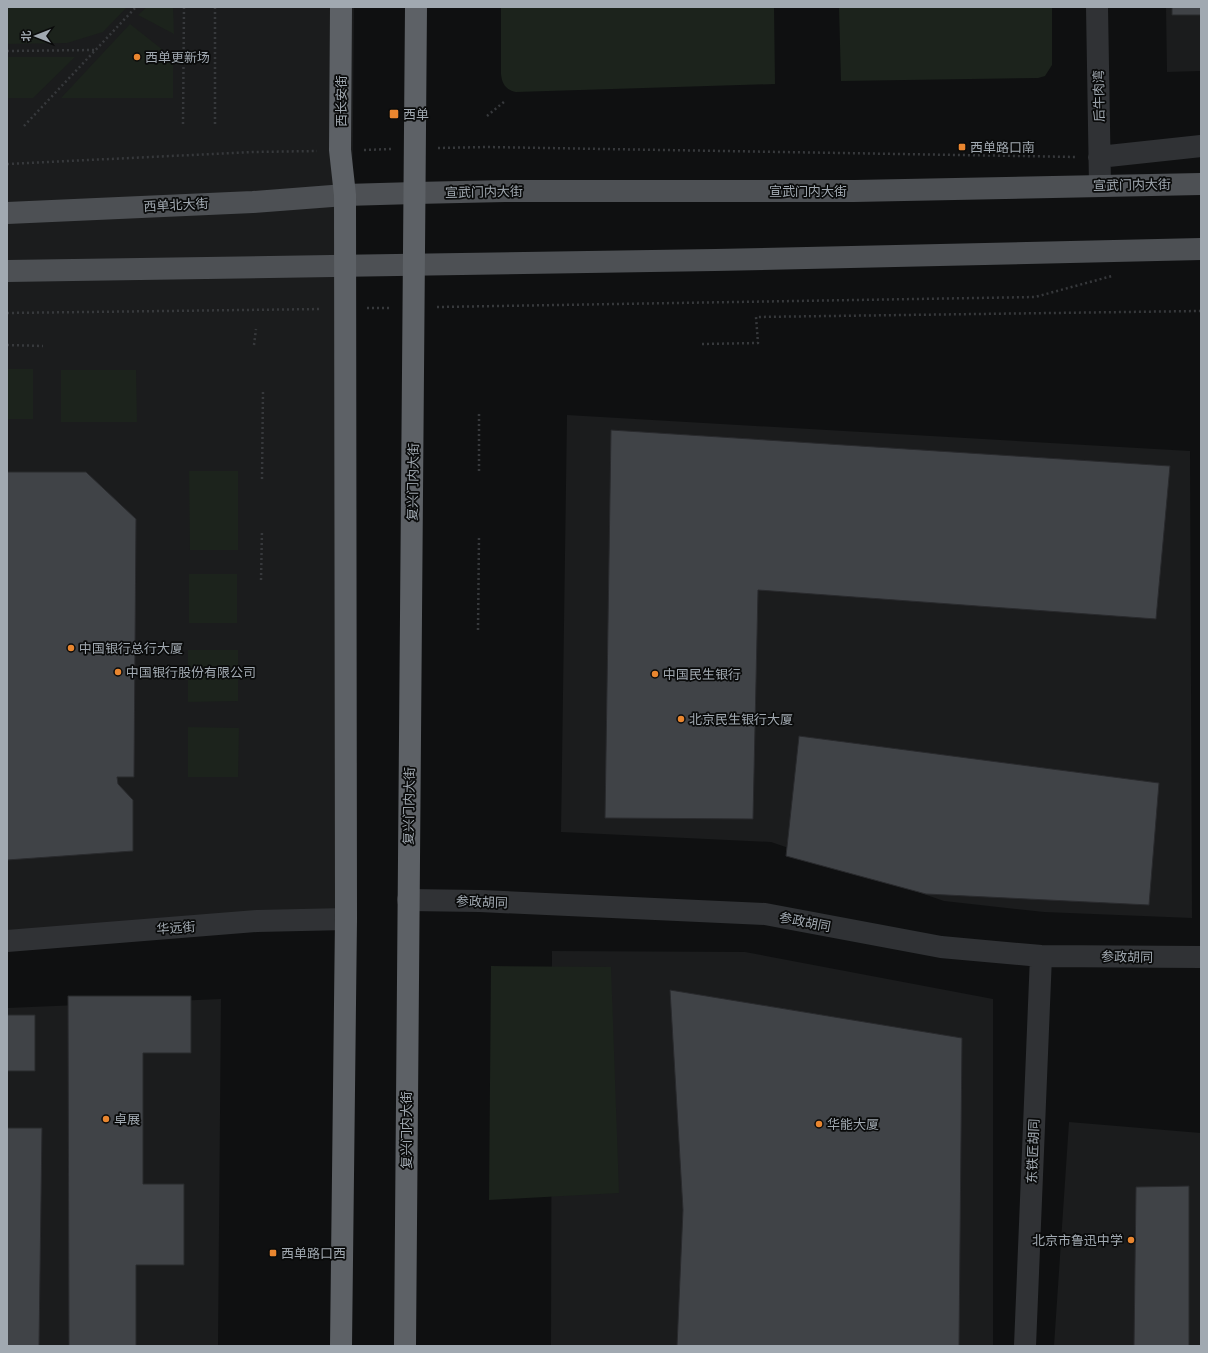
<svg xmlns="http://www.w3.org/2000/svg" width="1208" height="1353" viewBox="0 0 1208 1353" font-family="'IBM Plex Sans','Noto Sans SC',sans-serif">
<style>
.built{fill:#1b1c1d}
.green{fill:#1c231c}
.building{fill:#404347;stroke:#292a2d}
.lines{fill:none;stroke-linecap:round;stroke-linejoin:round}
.path{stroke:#37393c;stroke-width:2.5;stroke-dasharray:2 3;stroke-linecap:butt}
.minor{stroke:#303235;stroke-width:22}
.major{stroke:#4d5054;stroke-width:22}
.highway{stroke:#5d6166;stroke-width:22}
.poi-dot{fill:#e9862f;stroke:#0a0b0b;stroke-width:1.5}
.labels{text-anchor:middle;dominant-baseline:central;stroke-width:3.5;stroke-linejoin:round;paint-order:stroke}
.poi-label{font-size:13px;fill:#a1a9b1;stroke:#0a0b0b;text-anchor:start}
.street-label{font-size:13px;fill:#a1a9b1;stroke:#0a0b0b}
</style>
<rect width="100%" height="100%" fill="#0f1011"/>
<path class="built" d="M7,7H354L346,919L7,943Z
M1166,7H1201V71L1167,72Z
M567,415L1190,451L1192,918L1044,912L944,901L771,842L561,832Z
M552,951L745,952L993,999V1346H551Z
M221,999L218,1346H7V1008Z
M1069,1122L1201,1133V1346H1054Z"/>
<path class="green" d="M7,7H127L103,32L67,43L7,44Z
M147,7H173L174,34L138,15Z
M501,7H774L775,84L516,92C506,90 502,84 501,74Z
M839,7H1052V65L1045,76L1038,78L841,81Z
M130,24L173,58V98H61Z
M7,57H75L33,98H7Z
M7,369H33V419H7Z
M61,370H136L137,422H61Z
M189,471H238V550H190Z
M189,574H237V623H189Z
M188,650H238V701L188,702Z
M188,727L239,728L238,777H188Z
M491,966L611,967L619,1193L489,1200Z"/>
<path class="building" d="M1172,7H1201V15H1172Z
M611,430L1170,466L1156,619L758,590L753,819L605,818Z
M7,472H86L136,519L134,777H117L118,784L133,800V851L7,860Z
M799,736L1159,783L1149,905L926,894L786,856Z
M670,990L962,1038L959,1346H677L683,1210Z
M68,996H191V1053H143V1184H184V1265H136V1346H69Z
M7,1015H35V1071H7Z
M7,1128H42L39,1346H7Z
M1189,1186V1346H1134L1136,1187Z"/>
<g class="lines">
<path class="path" d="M215,7V124
M7,51L94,50
M487,116L505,101
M183,124L184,7
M24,126L136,7
M438,148L487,147L1077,157
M364,150L391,149
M7,164L253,152L317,151
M437,307L1035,297L1112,276
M367,308H390
M7,313L322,309
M702,344L758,343L756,317L1200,311
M7,345L43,346
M254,345L256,329
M479,414V473
M262,479L263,391
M261,580L262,530
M478,630L479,536"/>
<path class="minor" d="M1097,7L1100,185
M1099,157L1201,146
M408,900L480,901L765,914L941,947L1041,956L1201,957
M7,941L257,921L346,919
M1025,1346L1041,956"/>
<path class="major" d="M7,213L253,202L345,195L415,193L505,191H854L1201,184
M7,271L715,260L1201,249"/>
<path class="highway" d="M341,7L340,150L345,195L346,919L341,1346
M405,1346C408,900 413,453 416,7"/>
</g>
<g class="poi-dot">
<circle cx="137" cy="57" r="4"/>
<rect x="389" y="109" width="10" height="10" rx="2"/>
<rect x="958" y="143" width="8" height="8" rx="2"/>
<circle cx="71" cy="648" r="4"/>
<circle cx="118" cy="672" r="4"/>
<circle cx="655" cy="674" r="4"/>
<circle cx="681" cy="719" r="4"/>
<circle cx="106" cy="1119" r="4"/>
<circle cx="819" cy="1124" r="4"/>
<circle cx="1131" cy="1240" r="4"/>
<rect x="269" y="1249" width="8" height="8" rx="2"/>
</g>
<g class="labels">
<g class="poi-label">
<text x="145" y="57">西单更新场</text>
<text x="403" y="114">西单</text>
<text x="970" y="147">西单路口南</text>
<text x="79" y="648">中国银行总行大厦</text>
<text x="126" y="672">中国银行股份有限公司</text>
<text x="663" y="674">中国民生银行</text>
<text x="689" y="719">北京民生银行大厦</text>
<text x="114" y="1119">卓展</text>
<text x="827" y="1124">华能大厦</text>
<text x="1123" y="1240" text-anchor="end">北京市鲁迅中学</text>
<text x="281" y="1253">西单路口西</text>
</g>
<g class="street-label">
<text transform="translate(1099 96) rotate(-91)">后牛肉湾</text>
<text transform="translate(341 101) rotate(-90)">西长安街</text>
<text transform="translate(1132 185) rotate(-1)">宣武门内大街</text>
<text x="808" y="191">宣武门内大街</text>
<text transform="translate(484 192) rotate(-1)">宣武门内大街</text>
<text transform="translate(176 205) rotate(-3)">西单北大街</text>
<text transform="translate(413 482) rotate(-89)">复兴门内大街</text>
<text transform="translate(409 806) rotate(-89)">复兴门内大街</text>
<text transform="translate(482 902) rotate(2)">参政胡同</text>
<text transform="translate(805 922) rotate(11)">参政胡同</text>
<text transform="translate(176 928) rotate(-4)">华远街</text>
<text transform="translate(1127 957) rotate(1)">参政胡同</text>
<text transform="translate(406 1130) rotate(-90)">复兴门内大街</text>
<text transform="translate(1033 1151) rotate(-88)">东铁匠胡同</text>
</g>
</g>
<rect width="1208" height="1353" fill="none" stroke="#a1a9b1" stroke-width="16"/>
<g transform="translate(36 36) rotate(270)" stroke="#0a0b0b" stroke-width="3" paint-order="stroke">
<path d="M0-3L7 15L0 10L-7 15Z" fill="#a1a9b1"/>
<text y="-6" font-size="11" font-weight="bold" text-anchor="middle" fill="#a1a9b1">北</text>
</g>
</svg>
